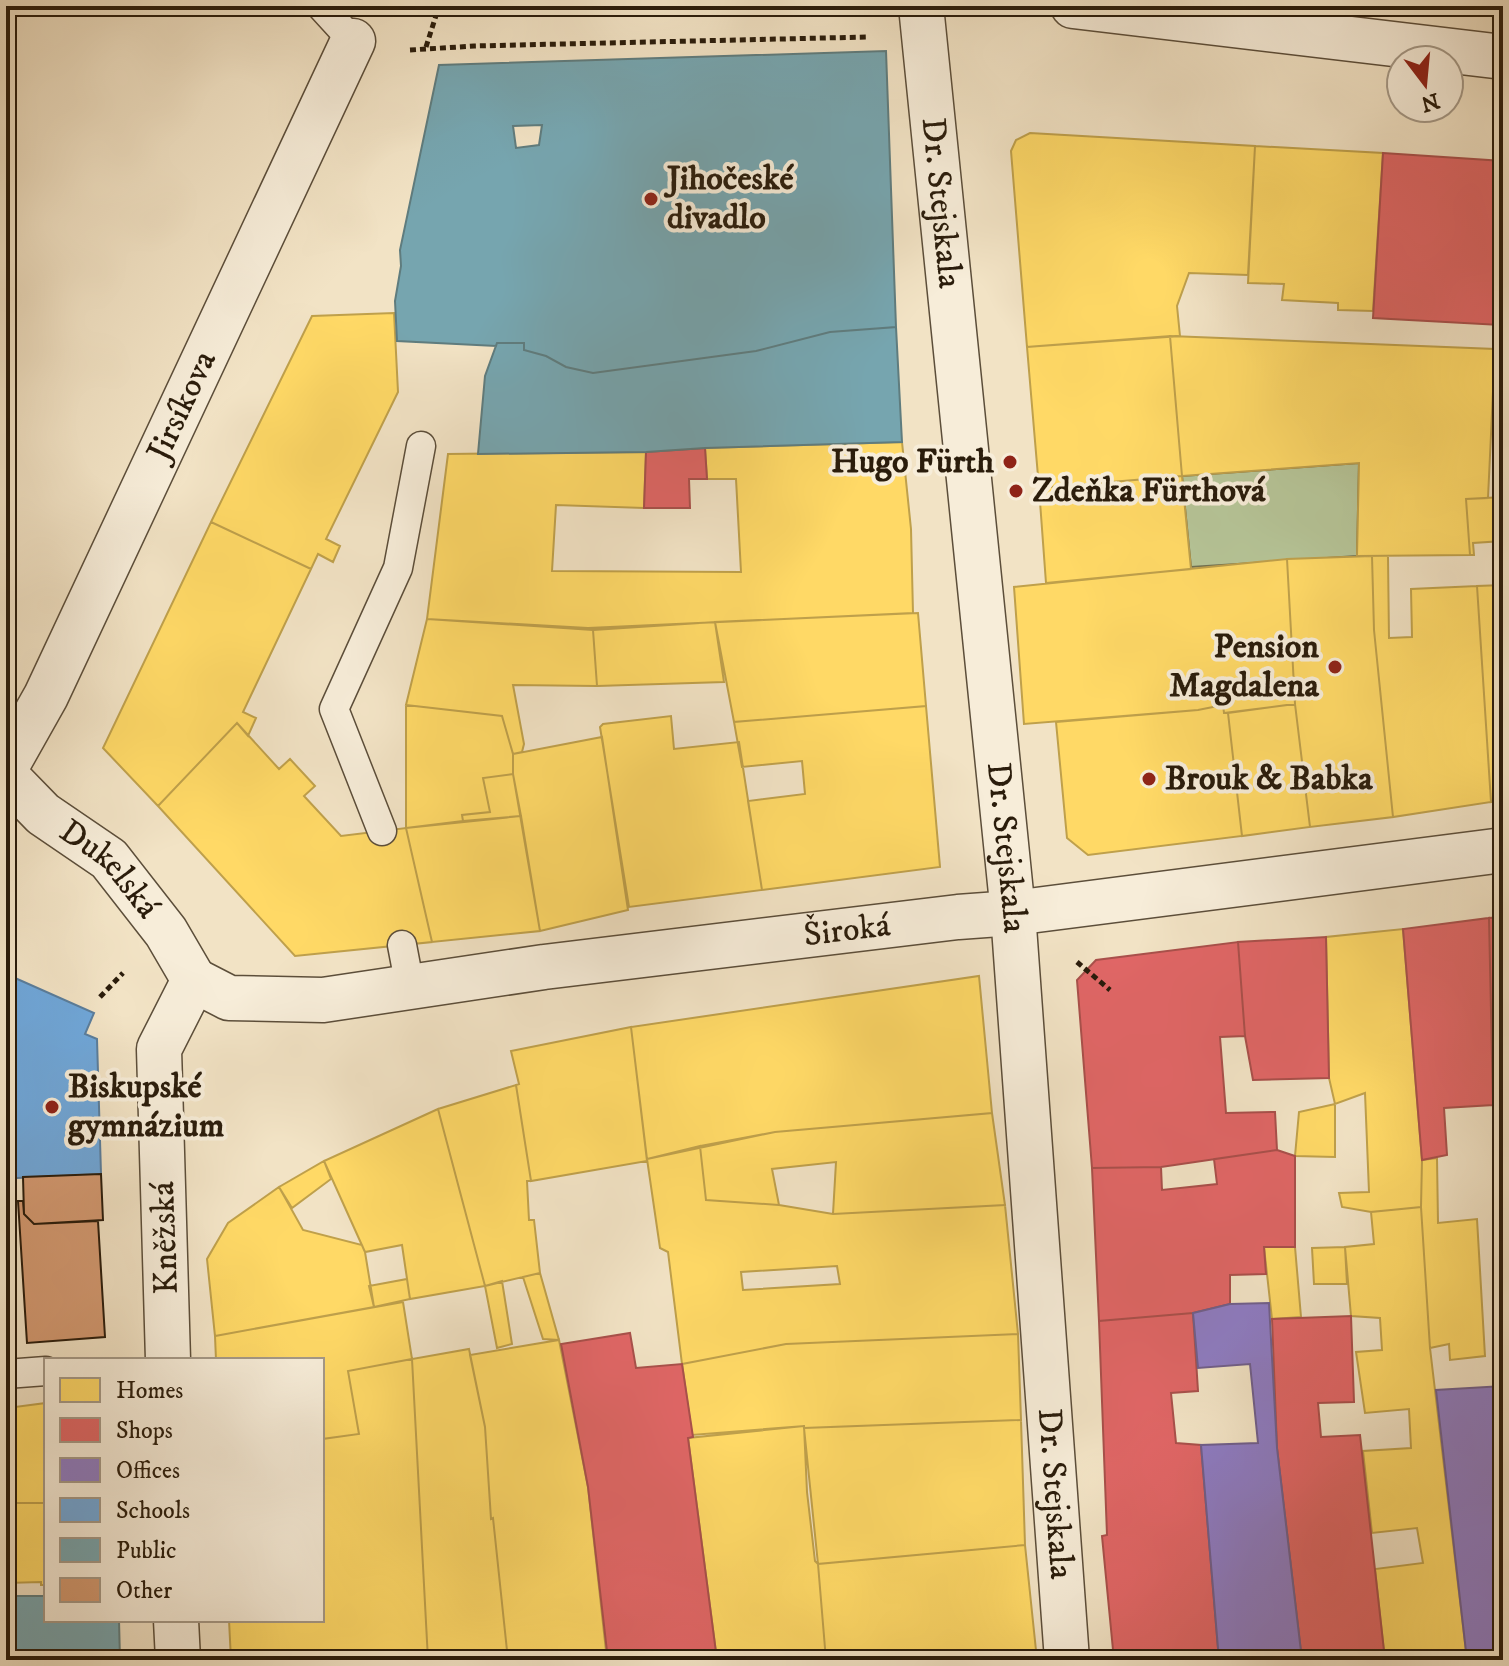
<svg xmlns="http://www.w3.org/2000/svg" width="1509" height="1666" viewBox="0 0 1509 1666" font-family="'IM FELL DW Pica',serif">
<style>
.green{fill:#b6c598;stroke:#707052;stroke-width:2}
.homes{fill:#ffd966;stroke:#bfa04b;stroke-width:2;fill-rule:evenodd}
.shops{fill:#e06666;stroke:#a9504b;stroke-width:2}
.offices{fill:#8e7cc3;stroke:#705f8c;stroke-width:2}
.schools{fill:#6fa8dc;stroke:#5a7e9d;stroke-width:2}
.public{fill:#76a5af;stroke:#5f7c7e;stroke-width:2;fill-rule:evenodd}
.building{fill:#d39971;stroke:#2a1c0b;stroke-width:2}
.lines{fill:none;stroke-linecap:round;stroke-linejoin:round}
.lane-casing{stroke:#5c4e3a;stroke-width:31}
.street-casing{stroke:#5c4e3a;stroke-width:47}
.path{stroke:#2a1c0b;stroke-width:5;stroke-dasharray:6 4;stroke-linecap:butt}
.lane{stroke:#f7edd9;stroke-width:28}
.street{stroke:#f7edd9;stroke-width:44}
.poi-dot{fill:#8f2418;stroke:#f7edd9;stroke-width:3}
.labels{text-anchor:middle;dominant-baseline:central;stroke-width:8;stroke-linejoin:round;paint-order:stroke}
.poi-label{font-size:34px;font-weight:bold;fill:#2a1c0b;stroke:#f7edd9;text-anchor:start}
.street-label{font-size:34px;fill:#2a1c0b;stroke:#f7edd9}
</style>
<rect width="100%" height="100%" fill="#f2e3c5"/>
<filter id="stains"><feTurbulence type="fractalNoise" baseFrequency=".0025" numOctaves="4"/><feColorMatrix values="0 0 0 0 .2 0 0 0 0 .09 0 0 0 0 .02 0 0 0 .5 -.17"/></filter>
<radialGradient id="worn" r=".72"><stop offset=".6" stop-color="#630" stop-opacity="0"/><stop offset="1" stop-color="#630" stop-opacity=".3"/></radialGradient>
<path class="green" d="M561,6H785L770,14L564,9Z
M1359,463L1357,556L1191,567L1184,498L1190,497L1189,487H1183L1182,476Z"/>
<path class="homes" d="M1030,133L1255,146L1248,275L1189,273L1177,306L1180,336L1027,347L1011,151L1016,140Z
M1255,146L1383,153L1373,311L1338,310V303L1282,300L1284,284L1248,283Z
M1503,270V333H1500V325Z
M394,313L398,392L326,539L340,546L333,562L318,554L311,569L211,522L312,316Z
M1170,336L1182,476L1039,488L1027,347Z
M1170,336L1495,349L1488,498L1466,499L1470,555L1357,556L1359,463L1182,476Z
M902,442L911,529L913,613L588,628L427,619L448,454L646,452L644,508L556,505L552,571L741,572L736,479H707L705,448Z
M1182,476L1183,487L1189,486L1190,497L1184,498L1191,569L1046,583L1039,488Z
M1503,497V541L1473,543L1474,555H1470L1466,499Z
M211,522L311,569L243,712L256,718L248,736L237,723L158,806L103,748Z
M1372,556H1388L1389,638L1412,637L1411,589L1477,586L1491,802L1393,817L1374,630Z
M1372,556L1374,630L1393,817L1310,827L1295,704L1287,559Z
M1287,559L1295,704L1224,713L1223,705L1198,710L1024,724L1014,587Z
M1503,585V800L1491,802L1477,586Z
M918,613L926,706L734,722L715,622Z
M427,619L593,630L597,686L513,685L524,744L522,752L513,754L502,716L406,705Z
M715,622L724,682L597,686L593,630Z
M1295,704L1310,827L1242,836L1228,713Z
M406,705L502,716L513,754V774L483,778L490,812L462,815L463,821L406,828Z
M1223,705L1224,713H1228L1242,836L1088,855L1067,838L1056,722L1198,710Z
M926,706L940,867L762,890L748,801L805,794L802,761L742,767L734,722Z
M671,716L674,749L739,742L762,890L629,907L600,727L603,724Z
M237,723L279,769L290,759L315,786L304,796L341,836L406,828L432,942L295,956L158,806Z
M602,737L628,910L540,931L513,774V754Z
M513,774L521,816L463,821L462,815L490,812L483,778Z
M521,816L540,931L432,942L406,828Z
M1403,929L1422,1160L1421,1207L1371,1212L1342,1207L1339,1193L1369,1192L1365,1093L1335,1104L1329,1078L1326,937Z
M979,976L992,1113L775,1132L647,1159L631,1027Z
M631,1027L647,1161L531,1181L516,1085L519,1084L511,1051Z
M516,1085L531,1181H527L529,1220H534L540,1273L485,1286L438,1109Z
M1335,1104V1157L1295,1156L1299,1112Z
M438,1109L485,1286L410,1299L402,1245L365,1252L324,1161Z
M992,1113L1005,1205L833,1214L836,1162L772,1169L779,1205L706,1200L700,1146L775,1132Z
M700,1146L706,1200L779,1205L833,1214L1005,1205L1018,1334L786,1344L682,1364L668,1252L660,1248L647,1159ZM837,1266L840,1284L743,1290L741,1272Z
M1437,1158L1438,1223L1477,1219L1485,1356L1450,1360L1449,1344L1430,1348L1421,1207L1422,1160Z
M324,1161L331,1179L292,1208L279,1187Z
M279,1187L303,1230L362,1245L365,1252L374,1307L215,1336L207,1259L228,1223Z
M1421,1207L1430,1348L1467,1660H1385L1375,1569L1423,1563L1417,1528L1372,1533L1363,1451L1411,1448L1409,1409L1365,1413L1356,1352L1382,1350L1380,1318L1351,1316L1345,1247L1374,1244L1371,1212Z
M1264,1247H1295L1301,1317L1272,1319Z
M1345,1247L1347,1284H1314L1312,1248Z
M540,1273L559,1340L543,1339L523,1277Z
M407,1279L410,1299L374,1307L369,1286Z
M502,1281L512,1344L497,1348L485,1286Z
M403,1302L412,1359L348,1371L359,1434L322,1439V1360H216L215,1336Z
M1018,1334L1021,1420L804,1428V1426L692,1435L682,1364L786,1344Z
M559,1340L588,1487L607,1660H508L493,1518L491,1519L485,1427L470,1355Z
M469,1349L485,1427L491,1519L493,1518L508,1660H428L412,1359Z
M412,1359L428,1660H231L229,1620H322V1439L359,1434L348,1371Z
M46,1403V1503H6V1425H10L7,1408Z
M1021,1420L1025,1545L818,1564L804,1428Z
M804,1426L807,1492L815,1561L818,1564L826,1660H717L688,1438Z
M6,1503H46V1585H41V1582L6,1583Z
M1025,1545L1037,1660H826L818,1564Z"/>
<path class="shops" d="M1383,153L1503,161V266L1500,325L1373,318Z
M705,448L707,479H689L690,508H644L646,452Z
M1503,917V1187L1493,1105L1489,918Z
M1489,918L1493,1105L1444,1108L1447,1155L1422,1160L1403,929Z
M1326,937L1329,1078L1253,1080L1245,1036L1238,942Z
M1238,942L1245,1036L1220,1037L1226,1113L1275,1112L1277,1150L1161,1167L1092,1168L1077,980L1096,960Z
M1277,1150L1295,1156V1247H1264L1266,1274L1230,1275V1304L1193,1313L1099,1321L1092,1168L1161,1167L1162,1190L1217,1184L1214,1159Z
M1193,1313L1198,1391L1171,1393L1176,1443L1201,1445L1219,1660H1114L1102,1536L1107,1535L1099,1321Z
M1351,1316L1354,1402L1318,1403L1321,1437L1360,1435L1385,1660H1302L1277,1448L1272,1319Z
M630,1333L636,1368L682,1364L693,1437L688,1438L717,1660H608L588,1487L561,1344Z"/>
<path class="offices" d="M1269,1303L1277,1448L1302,1660H1219L1201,1445L1258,1443L1250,1364L1198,1368L1193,1313L1230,1304Z
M1503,1386V1660H1467L1436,1390Z"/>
<path class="schools" d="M6,974L94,1013L85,1034L97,1039L101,1174L17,1178L6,1186Z"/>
<path class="public" d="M6,6H18L6,17Z
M886,51L896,327L830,332L756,351L593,373L566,367L546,356L524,350V343H497L496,346L397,341L395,301L401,266L400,250L439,65ZM542,125L539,145L516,148L513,126Z
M896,327L902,442L705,448L646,452L478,454L485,376L497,343H524V350L546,356L566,367L593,373L756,351L830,332Z
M6,1596H46V1620H119L120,1660H6Z"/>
<path class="building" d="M101,1174L103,1220L34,1224L24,1214L23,1177Z
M18,1201H23L24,1214L34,1224L98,1221L105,1337L27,1343Z"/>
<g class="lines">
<g class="lane-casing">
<path id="lane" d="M321,6L353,41
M382,831L334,709L398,568L421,446
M402,945L410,987
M6,1374L46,1371"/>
</g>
<g class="street-casing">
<g id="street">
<path id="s1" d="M921,6L1013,913L1067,1660"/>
<path d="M1073,6L1503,57"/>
<path id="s2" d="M6,767L46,696L353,41"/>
<path id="s3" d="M6,776L43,814L109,859L166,932L194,980"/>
<path id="s4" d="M194,980L229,998L323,1000L544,967L958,917L1013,913L1503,850"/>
<path d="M168,1360L159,1049L194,980"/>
<path d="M176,1620L178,1660"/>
</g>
</g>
<path class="path" d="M426,47L439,6
M410,50L474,46L868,37
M6,880L16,864
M1077,962L1110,990
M100,997L123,973"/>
<use href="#lane" class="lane"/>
<use href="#street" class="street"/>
</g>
<g class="poi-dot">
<circle cx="651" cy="199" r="8"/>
<circle cx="1010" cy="462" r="8"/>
<circle cx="1016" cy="491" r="8"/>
<circle cx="1335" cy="667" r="8"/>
<circle cx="1149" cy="779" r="8"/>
<circle cx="52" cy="1107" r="8"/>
</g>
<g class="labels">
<g class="poi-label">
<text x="667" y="179">Jihočeské<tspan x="667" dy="39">divadlo</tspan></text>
<text x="994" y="462" text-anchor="end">Hugo Fürth</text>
<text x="1032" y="491">Zdeňka Fürthová</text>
<text x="1319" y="647" text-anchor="end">Pension<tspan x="1319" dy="39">Magdalena</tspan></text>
<text x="1165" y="779">Brouk &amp; Babka</text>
<text x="68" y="1087">Biskupské<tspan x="68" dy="39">gymnázium</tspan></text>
</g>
<g class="street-label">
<text stroke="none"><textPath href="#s1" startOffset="198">Dr. Stejskala</textPath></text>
<text stroke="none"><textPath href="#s2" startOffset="402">Jirsíkova</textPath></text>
<text stroke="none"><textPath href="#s1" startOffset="846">Dr. Stejskala</textPath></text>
<text stroke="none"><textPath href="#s3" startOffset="140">Dukelská</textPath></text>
<text stroke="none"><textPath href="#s4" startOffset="662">Široká</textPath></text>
<text transform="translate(165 1238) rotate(-92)">Kněžská</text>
<text stroke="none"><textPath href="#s1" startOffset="1494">Dr. Stejskala</textPath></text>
</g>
</g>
<rect width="1509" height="1666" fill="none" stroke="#f2e3c5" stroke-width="32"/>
<rect x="8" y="8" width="1493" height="1650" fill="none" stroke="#2a1c0b" stroke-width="4"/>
<rect x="16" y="16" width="1477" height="1634" fill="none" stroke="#2a1c0b" stroke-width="2"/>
<rect x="44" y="1358" width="280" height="264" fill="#f7edd9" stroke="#a59987" stroke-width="2"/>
<rect x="60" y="1378" width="40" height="24" fill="#ffd966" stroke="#a59987" stroke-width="2"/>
<text x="116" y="1398" font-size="24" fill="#2a1c0b">Homes</text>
<rect x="60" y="1418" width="40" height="24" fill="#e06666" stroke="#a59987" stroke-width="2"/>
<text x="116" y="1438" font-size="24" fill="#2a1c0b">Shops</text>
<rect x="60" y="1458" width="40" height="24" fill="#8e7cc3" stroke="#a59987" stroke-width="2"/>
<text x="116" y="1478" font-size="24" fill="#2a1c0b">Offices</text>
<rect x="60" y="1498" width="40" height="24" fill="#6fa8dc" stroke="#a59987" stroke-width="2"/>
<text x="116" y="1518" font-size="24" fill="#2a1c0b">Schools</text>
<rect x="60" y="1538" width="40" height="24" fill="#76a5af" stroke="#a59987" stroke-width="2"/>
<text x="116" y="1558" font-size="24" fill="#2a1c0b">Public</text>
<rect x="60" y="1578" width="40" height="24" fill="#d39971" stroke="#a59987" stroke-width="2"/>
<text x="116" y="1598" font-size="24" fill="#2a1c0b">Other</text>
<g transform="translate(1425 84) rotate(164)"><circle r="38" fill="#f7edd9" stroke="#a59987" stroke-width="2"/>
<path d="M0-6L14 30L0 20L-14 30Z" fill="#8f2418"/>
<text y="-12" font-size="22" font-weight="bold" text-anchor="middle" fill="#2a1c0b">N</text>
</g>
<rect width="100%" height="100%" filter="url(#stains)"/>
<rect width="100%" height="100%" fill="url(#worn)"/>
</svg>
